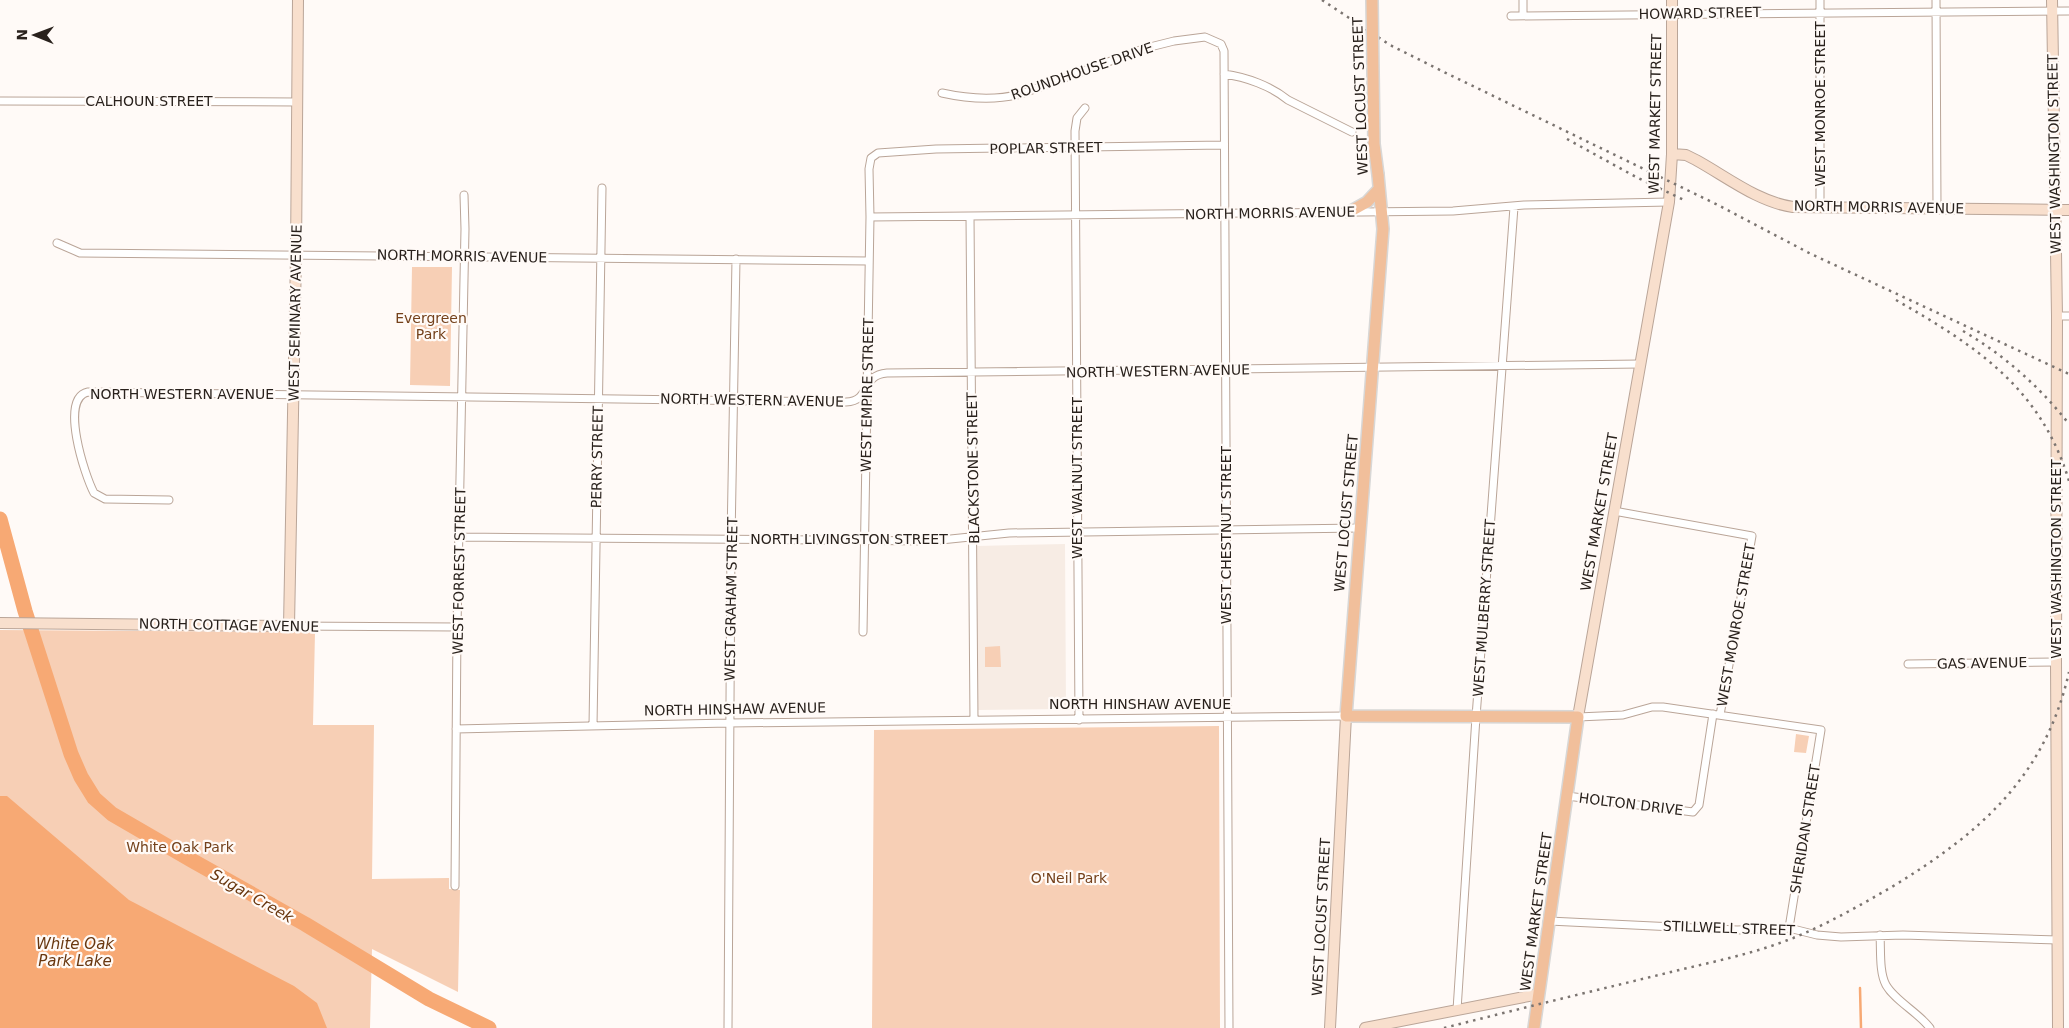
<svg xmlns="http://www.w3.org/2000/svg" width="2069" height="1028" viewBox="0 0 2069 1028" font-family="'DejaVu Sans',sans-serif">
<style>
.built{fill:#f7ece4}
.green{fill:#f7cfb5}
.water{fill:#f7a974}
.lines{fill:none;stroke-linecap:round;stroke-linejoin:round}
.stream{stroke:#f7a974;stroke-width:2.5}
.river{stroke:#f7a974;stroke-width:15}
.street-casing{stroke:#baa598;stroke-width:9}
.secondary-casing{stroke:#baa598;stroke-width:12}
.primary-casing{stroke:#d8d7d6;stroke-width:14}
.street{stroke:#fff;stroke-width:7}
.secondary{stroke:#f8dfcd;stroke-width:10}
.primary{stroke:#f1bf9b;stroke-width:11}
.rail{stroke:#7b7470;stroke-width:2.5;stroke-dasharray:2.5 5;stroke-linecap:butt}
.primary-bridge-casing{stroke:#d8d7d6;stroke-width:14;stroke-linecap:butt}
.primary-bridge{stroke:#f1bf9b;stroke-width:11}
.labels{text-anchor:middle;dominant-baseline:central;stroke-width:4.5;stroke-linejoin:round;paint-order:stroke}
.street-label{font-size:14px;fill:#29211c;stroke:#fffaf7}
.park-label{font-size:14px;fill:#74411b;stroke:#fffaf7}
.water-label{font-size:15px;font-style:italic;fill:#69370f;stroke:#fffaf7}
</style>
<rect width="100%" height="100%" fill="#fffaf7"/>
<path class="built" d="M1065,544L1066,709L978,710L977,546Z"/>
<path class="green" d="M412,267H452L450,386L410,385Z
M0,630L315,632L313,725H374L372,879L449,878V889L460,890L458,992L372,949L370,1028H0Z
M1000,646L1001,667H985V647Z
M1219,726L1220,1028H872L874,730Z
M1796,734L1809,736L1806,753L1794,752Z"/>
<path class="water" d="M0,796H7L129,900L294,986L317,1003L327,1028H0Z"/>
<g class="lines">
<path class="stream" d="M1860,988L1861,1028"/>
<path class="river" d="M0,519L25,611L71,754L81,777L94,798L112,814L193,861L305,924L429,999L489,1028"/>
<g class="street-casing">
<path id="street" d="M1523,0V15
M1820,0V208
M1936,0L1937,208
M1511,16L2069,11
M1224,74C1246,77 1271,86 1288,100L1352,132
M942,93C969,99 994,101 1021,94L1146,48L1174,41L1205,37L1221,44L1224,51L1229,1028
M0,101L298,102
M970,216L974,720
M870,217L1453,211L1524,205L1669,202
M57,243L80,253L869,261
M2057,316H2069
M169,500L105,499L94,493C85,476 59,398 88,392L846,402C872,401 860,375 887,373L1640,364
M1614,511L1752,536L1720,715
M459,537L931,541L1009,533L1360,528
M289,626L457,627
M863,632L870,217L869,169L871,158L878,153L936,149L1224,145
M1908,664L2056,662
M1578,717L1623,715L1652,707H1663L1821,730L1789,928
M1079,720L1075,131L1077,118L1085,108
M593,726L602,188
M456,729L729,723L1346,716
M1567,796L1693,812L1699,805L1713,714
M455,886L457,627L465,229L464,195
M1549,921L1737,930L1789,928L1817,935L1841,937L1903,935L2058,940
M1880,935C1881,950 1879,972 1886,985C1895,1001 1918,1012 1930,1028
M1457,1010L1476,717L1514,207
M728,1028L731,540L736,259"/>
</g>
<g class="secondary-casing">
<path id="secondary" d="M2052,0L2057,316L2056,662L2058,1028
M1672,154L1686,155L1696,160C1727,177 1758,202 1793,207L2069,210
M0,623L289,626L296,255L298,0
M1578,717L1669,202L1672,154V0
M1330,1028L1346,716
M1365,1028L1539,994"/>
</g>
<g class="primary-casing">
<path id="primary" d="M1378,175L1383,229L1346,716L1578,717L1534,1028
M1349,212L1367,202L1379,189"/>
</g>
<use href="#street" class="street"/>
<use href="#secondary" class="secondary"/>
<use href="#primary" class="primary"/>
<path class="rail" d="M1322,0L1390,45L1444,72L1718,205L1811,254L2069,374
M1567,139L1636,177L1684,200
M1896,300C1976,346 2041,388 2069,481
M1963,331C2004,355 2039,386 2069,424
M1444,1028C1518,1009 1593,991 1667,973C1707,963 1749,955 1788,940C1824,926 1857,907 1890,888C1979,834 2045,778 2069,672"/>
<g class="primary-bridge-casing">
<path id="primary-bridge" d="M1372,0L1374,144L1378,175"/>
</g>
<use href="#primary-bridge" class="primary-bridge"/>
</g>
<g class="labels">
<g class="street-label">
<text transform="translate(1700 13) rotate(-1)">HOWARD STREET</text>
<text transform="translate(1082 71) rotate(-19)">ROUNDHOUSE DRIVE</text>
<text transform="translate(1360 96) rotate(-92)">WEST LOCUST STREET</text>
<text x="149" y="101">CALHOUN STREET</text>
<text transform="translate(1820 104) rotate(-90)">WEST MONROE STREET</text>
<text transform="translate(1655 114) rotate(-89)">WEST MARKET STREET</text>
<text transform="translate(1046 148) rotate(-1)">POPLAR STREET</text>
<text transform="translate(2054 154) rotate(-91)">WEST WASHINGTON STREET</text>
<text transform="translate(1879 207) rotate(1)">NORTH MORRIS AVENUE</text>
<text transform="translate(1270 213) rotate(-1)">NORTH MORRIS AVENUE</text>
<text transform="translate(462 256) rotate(1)">NORTH MORRIS AVENUE</text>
<text transform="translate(295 313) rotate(-89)">WEST SEMINARY AVENUE</text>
<text transform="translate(1158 371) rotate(-1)">NORTH WESTERN AVENUE</text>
<text x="182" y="394">NORTH WESTERN AVENUE</text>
<text transform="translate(867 395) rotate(-89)">WEST EMPIRE STREET</text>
<text transform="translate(752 400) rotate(1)">NORTH WESTERN AVENUE</text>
<text transform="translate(597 457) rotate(-89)">PERRY STREET</text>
<text transform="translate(973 468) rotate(-91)">BLACKSTONE STREET</text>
<text transform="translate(1077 478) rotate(-90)">WEST WALNUT STREET</text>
<text transform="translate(1599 512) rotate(-80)">WEST MARKET STREET</text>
<text transform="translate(1346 513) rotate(-85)">WEST LOCUST STREET</text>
<text transform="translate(1226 535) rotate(-90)">WEST CHESTNUT STREET</text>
<text x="849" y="539">NORTH LIVINGSTON STREET</text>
<text transform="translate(2056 559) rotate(-90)">WEST WASHINGTON STREET</text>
<text transform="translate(459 571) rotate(-89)">WEST FORREST STREET</text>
<text transform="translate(731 599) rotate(-89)">WEST GRAHAM STREET</text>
<text transform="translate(1484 608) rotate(-86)">WEST MULBERRY STREET</text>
<text transform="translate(229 625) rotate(1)">NORTH COTTAGE AVENUE</text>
<text transform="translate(1736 625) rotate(-80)">WEST MONROE STREET</text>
<text transform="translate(1982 663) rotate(-1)">GAS AVENUE</text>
<text x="1140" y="704">NORTH HINSHAW AVENUE</text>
<text transform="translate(735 709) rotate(-1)">NORTH HINSHAW AVENUE</text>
<text transform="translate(1631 804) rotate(7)">HOLTON DRIVE</text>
<text transform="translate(1805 829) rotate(-81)">SHERIDAN STREET</text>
<text transform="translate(1536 912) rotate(-82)">WEST MARKET STREET</text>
<text transform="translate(1321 917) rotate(-87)">WEST LOCUST STREET</text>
<text transform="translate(1729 928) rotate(2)">STILLWELL STREET</text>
</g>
<g class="park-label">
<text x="431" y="318">Evergreen<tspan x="431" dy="16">Park</tspan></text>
<text x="180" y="847">White Oak Park</text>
<text x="1069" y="878">O'Neil Park</text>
</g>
<g class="water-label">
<text transform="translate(252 896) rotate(30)">Sugar Creek</text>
<text x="75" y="944">White Oak<tspan x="75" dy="17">Park Lake</tspan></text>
</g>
</g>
<g transform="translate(35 35) rotate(271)" stroke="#fffaf7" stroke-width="4" paint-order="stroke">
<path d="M0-4L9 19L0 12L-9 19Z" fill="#29211c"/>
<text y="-8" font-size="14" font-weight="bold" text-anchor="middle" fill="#29211c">N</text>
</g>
</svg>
